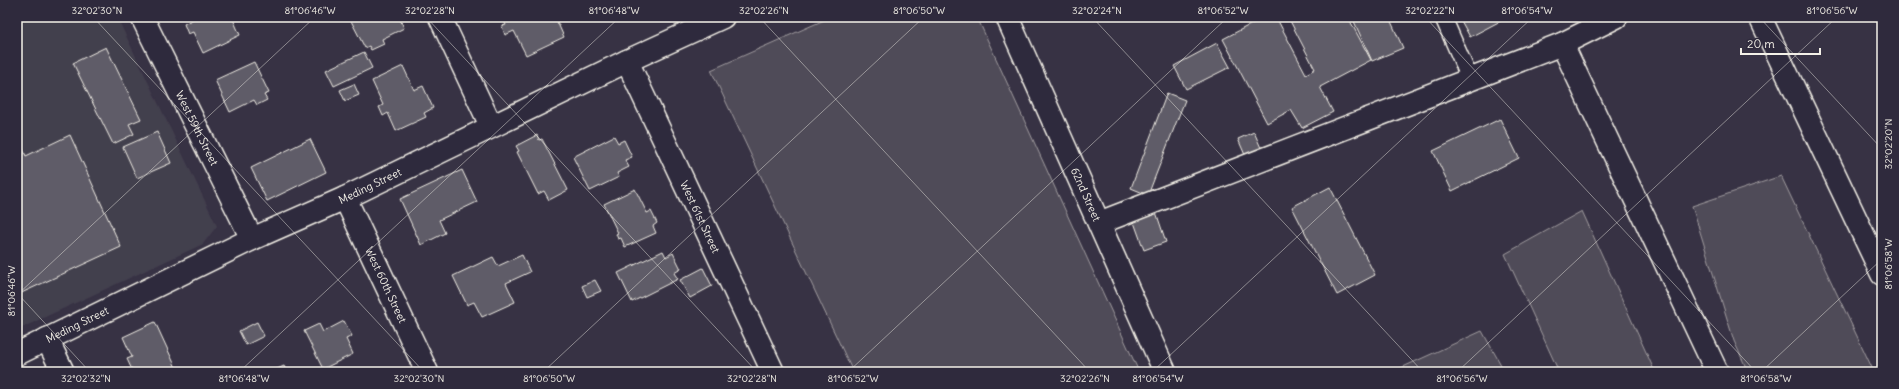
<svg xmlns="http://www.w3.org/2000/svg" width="1899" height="389" viewBox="0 0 1899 389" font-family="Delius,sans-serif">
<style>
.built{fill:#433f4e}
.green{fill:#504b59;stroke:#a29ea0}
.building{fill:#5f5c67;stroke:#f4f1e8}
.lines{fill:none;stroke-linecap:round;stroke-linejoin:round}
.lane-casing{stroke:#f4f1e8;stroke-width:19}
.street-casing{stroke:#f4f1e8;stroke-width:25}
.lane{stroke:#2f2a3d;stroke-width:16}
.street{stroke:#2f2a3d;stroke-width:22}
.ticks{fill:none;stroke:#f4f1e8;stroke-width:1;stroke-opacity:0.45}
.labels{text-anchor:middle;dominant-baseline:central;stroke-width:3.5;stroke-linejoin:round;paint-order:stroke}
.street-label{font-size:11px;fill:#f4f1e8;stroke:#2f2a3d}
.neatline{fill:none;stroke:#f4f1e8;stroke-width:1.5}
.ticks-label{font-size:10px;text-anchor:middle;fill:#f4f1e8}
</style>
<rect width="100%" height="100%" fill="#373244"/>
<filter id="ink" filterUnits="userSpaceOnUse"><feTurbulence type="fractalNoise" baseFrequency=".025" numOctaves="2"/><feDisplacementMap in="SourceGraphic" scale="8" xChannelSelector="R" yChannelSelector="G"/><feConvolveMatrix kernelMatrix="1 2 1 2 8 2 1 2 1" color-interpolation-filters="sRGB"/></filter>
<g filter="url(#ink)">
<path class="built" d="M17,17H117L217,226L203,244L17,330Z"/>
<path class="green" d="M831,17H977L1139,372H853L711,70Z
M1781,176L1874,372H1748L1734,341L1692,206Z
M1582,211L1655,372H1559L1505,254Z
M1482,331L1505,372H1392Z"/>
<path class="building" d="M197,17H232L240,35L203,53L193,32L188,34L184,24Z
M349,17H399L404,28L382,39L384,44L371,50L369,46L365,48Z
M502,17H555L564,37L526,55L514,31L505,35L502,26L506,25Z
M1265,17H1276L1306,74L1315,69L1288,17H1348L1371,60L1320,87L1333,112L1302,128L1291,110L1267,123L1223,39Z
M1352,17H1389L1403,48L1372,61Z
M1459,17H1508L1470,37Z
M1217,43L1230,67L1186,89L1174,66Z
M106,47L141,119L129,124L134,134L113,144L73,63Z
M364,52L372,68L334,86L326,70Z
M254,62L269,93L264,95L267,100L257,105L254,100L230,112L215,80Z
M403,66L414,90L423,86L433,108L424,113L426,117L396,131L388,113L383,116L379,107L383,105L372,81Z
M354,84L359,95L345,101L340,90Z
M1167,93L1185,100L1148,195L1131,188Z
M1500,119L1519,158L1452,191L1433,151Z
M157,132L171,163L137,178L123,147Z
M1254,132L1261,148L1245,155L1238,139Z
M70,135L121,247L17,295V136L26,156Z
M537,135L539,140L542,139L568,190L549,200L544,191L538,194L517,152L519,151L516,146Z
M614,136L618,143L624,140L632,157L625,160L629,167L617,173L619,177L590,191L573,157Z
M310,139L326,172L267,201L251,168Z
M462,170L477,202L439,220L445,233L421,245L400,199Z
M1330,187L1375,275L1337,295L1292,207Z
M635,189L647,213L651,211L657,223L653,226L656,233L625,247L621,238L618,239L616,234L618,233L604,204Z
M1153,203L1166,242L1144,250L1130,211Z
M663,251L666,257L673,253L681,269L674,273L678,279L632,302L618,273Z
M522,255L530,272L506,283L515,302L482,317L474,302L467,305L453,276L493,257L498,266Z
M703,268L712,286L690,298L680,280Z
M595,280L601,291L587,297L582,286Z
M344,321L352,336L346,339L353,354L323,369L304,331L319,324L323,332Z
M155,322L178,372H139L138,370L133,372L127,359L132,357L123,337Z
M257,322L264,336L246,345L239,331Z
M284,366L287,372H270Z"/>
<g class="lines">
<g class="lane-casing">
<path id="lane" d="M1443,17L1470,79"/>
</g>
<g class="street-casing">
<g id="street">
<path id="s1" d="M142,17L252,239"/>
<path d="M440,17L491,126"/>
<path id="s2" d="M1007,17L1165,372"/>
<path d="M1760,17L1882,274"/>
<path d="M1562,44L1717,372"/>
<path id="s3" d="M627,61L773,372"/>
<path id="s4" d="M345,198L427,372"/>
<path d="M1099,223L1562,44L1616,17"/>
<path d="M47,339L63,372"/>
<path id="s5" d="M17,354L252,239L345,198L627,61L723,17"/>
</g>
</g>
<use href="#lane" class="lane"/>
<use href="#street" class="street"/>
</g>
</g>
<path class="ticks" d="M93,17L424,372M426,17L757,372M759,17L1090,372M1092,17L1423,372M1425,17L1756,372M1759,17L1882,149M17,293L90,372M17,295L315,17M239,372L620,17M543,372L924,17M848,372L1228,17M1152,372L1533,17M1457,372L1837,17M1761,372L1882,259"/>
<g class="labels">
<g class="street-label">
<text stroke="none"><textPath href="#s1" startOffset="124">West 59th Street</textPath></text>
<text stroke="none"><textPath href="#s5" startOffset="391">Meding Street</textPath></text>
<text stroke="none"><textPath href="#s2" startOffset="194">62nd Street</textPath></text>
<text stroke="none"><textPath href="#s3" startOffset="172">West 61st Street</textPath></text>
<text stroke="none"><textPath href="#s4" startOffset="96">West 60th Street</textPath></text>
<text stroke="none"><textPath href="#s5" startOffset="67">Meding Street</textPath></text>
</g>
</g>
<rect width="1899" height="389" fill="none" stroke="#2f2a3d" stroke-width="44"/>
<path d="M1741 48v6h79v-6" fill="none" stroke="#f4f1e8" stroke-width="2"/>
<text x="1747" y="48" font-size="12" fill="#f4f1e8" stroke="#2f2a3d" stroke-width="3" paint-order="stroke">20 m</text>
<rect x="22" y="22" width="1855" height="345" class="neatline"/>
<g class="ticks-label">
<text x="97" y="14">32°02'30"N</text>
<text x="310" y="14">81°06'46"W</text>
<text x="430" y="14">32°02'28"N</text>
<text x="614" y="14">81°06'48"W</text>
<text x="764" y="14">32°02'26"N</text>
<text x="919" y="14">81°06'50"W</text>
<text x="1097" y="14">32°02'24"N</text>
<text x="1223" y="14">81°06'52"W</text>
<text x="1430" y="14">32°02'22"N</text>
<text x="1527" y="14">81°06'54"W</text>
<text x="1832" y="14">81°06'56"W</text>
<text transform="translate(1888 144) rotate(-90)" y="4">32°02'20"N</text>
<text transform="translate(1888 264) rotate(-90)" y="4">81°06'58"W</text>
<text transform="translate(11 291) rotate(-90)" y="4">81°06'46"W</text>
<text x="86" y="382">32°02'32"N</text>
<text x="244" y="382">81°06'48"W</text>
<text x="419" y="382">32°02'30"N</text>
<text x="549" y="382">81°06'50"W</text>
<text x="752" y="382">32°02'28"N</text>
<text x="853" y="382">81°06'52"W</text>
<text x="1085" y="382">32°02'26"N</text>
<text x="1158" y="382">81°06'54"W</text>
<text x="1462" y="382">81°06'56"W</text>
<text x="1766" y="382">81°06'58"W</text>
</g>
</svg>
